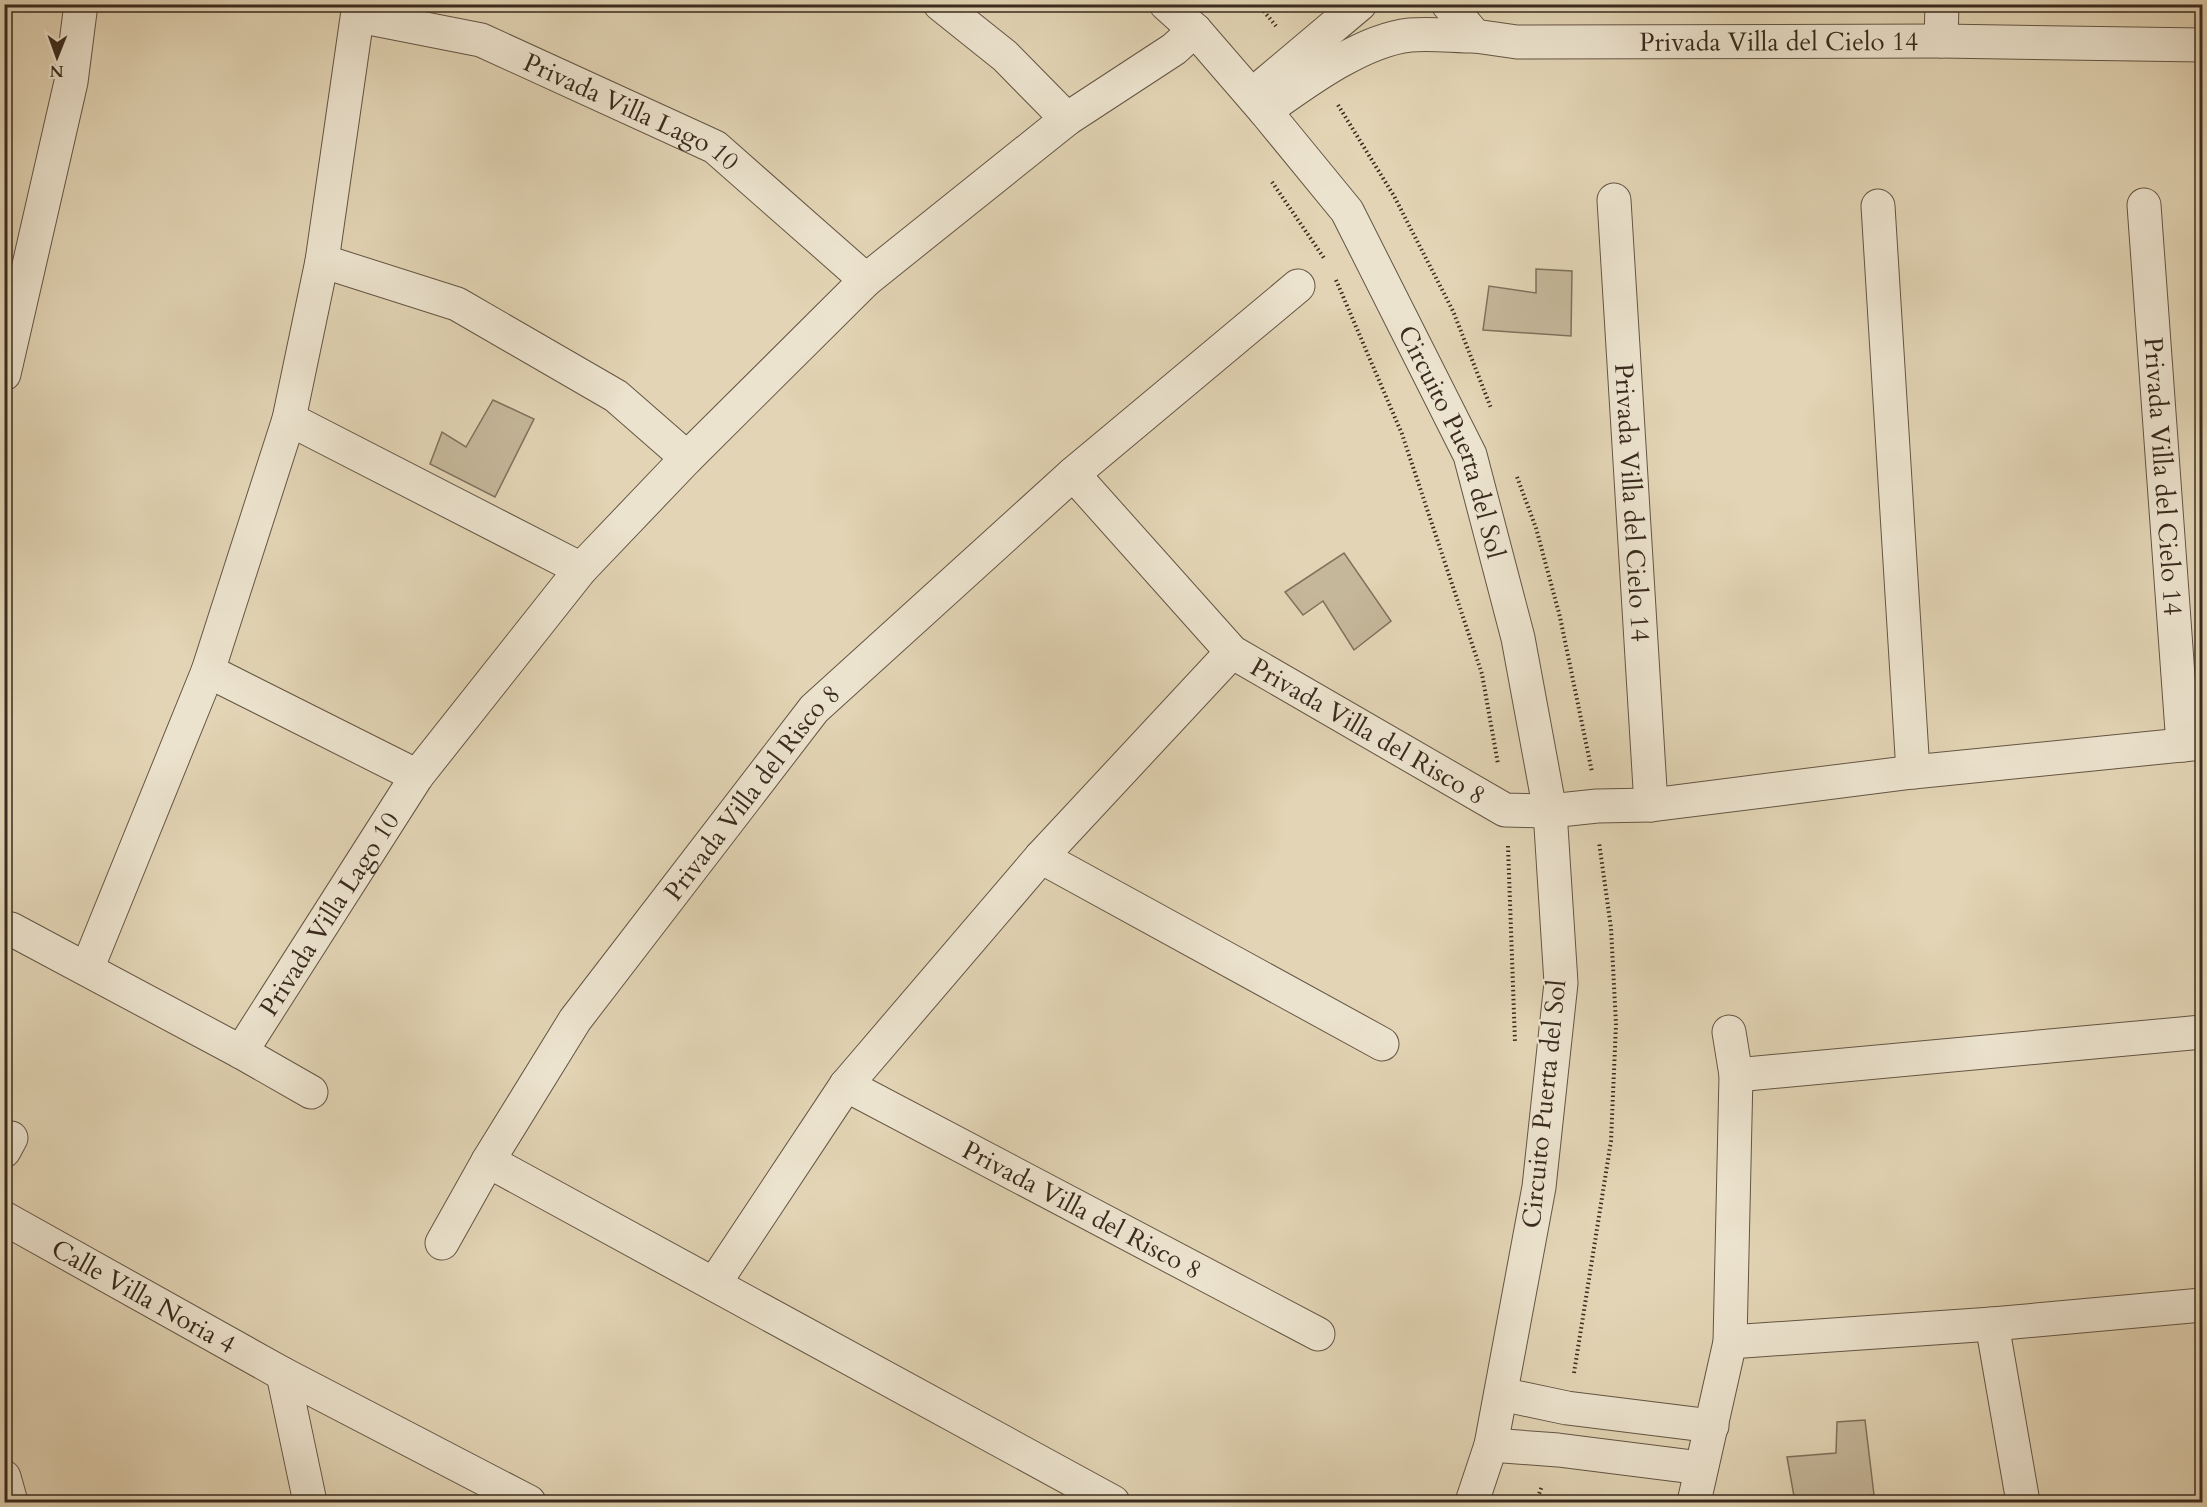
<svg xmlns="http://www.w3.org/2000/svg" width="2207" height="1507" viewBox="0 0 2207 1507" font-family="Cardo,serif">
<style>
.green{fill:#c5b79a;stroke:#80715c;stroke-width:1.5}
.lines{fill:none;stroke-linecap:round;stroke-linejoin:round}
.minor-casing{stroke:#645544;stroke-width:35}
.tertiary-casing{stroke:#645544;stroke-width:35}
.path{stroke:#3a2b1e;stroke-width:4;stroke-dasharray:1.5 3;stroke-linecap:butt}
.minor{stroke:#ece3ce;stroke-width:33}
.tertiary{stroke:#ece3ce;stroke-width:33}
.labels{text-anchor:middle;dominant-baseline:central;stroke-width:4.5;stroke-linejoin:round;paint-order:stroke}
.street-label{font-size:26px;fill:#3a2b1e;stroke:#ece3ce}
</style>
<rect width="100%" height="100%" fill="#e2d4b4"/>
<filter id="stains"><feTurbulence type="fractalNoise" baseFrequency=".00333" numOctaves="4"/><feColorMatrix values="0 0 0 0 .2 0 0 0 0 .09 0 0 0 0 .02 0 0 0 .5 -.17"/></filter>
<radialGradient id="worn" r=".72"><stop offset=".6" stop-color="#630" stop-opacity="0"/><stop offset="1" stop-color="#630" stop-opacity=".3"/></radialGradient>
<path class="green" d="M1536,269L1572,271L1571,336L1483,330L1489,286L1536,293Z
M493,400L534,419L495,497L430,464L442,432L466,447Z
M1344,553L1391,621L1354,650L1323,601L1303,615L1285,592Z
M1865,1420L1874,1495L1795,1502L1787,1457L1836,1453L1837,1422Z"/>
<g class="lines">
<g class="minor-casing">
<g id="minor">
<path d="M940,4L1005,56L1067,119"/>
<path id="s1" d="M1448,4L1475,36L1517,42L1941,41L2202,45"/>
<path id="s2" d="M359,16L481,40L715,147L866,280"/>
<path d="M1941,41L1942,4"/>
<path d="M1265,84L1360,4"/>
<path d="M1265,111C1304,83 1362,40 1410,35C1431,33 1454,36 1475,36"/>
<path id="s3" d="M1614,200L1651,805"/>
<path id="s4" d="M2144,205L2183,745"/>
<path d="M1878,206L1913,772"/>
<path d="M322,261L457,304L616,396L687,458"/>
<path d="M4,374L71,82L81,4"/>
<path d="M289,419L581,569"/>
<path id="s5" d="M1073,474L1232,652L1505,810L1550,811L1597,806L1651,805L1913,772L2202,743"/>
<path d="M208,671L417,776"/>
<path d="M1041,857L1382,1044"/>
<path d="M11,929L241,1052L311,1092"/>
<path d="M87,969L208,671L289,419L322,261L359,4"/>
<path id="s6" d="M241,1052L417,776L581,569L687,458L866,280L1067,119L1174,49L1195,30"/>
<path d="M1736,1075L2202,1032"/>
<path id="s7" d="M846,1085L1318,1334"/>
<path d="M4,1151L11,1138"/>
<path d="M488,1161L1113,1502"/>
<path id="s8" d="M4,1218L283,1374L529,1502"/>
<path id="s9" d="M442,1243L488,1161L575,1020L814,709L1073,474L1298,286"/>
<path d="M714,1284L846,1085L1041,857L1232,652"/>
<path d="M1992,1324L2023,1502"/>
<path d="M1730,1342L1992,1324L2202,1305"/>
<path d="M283,1374L310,1502"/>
<path d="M1501,1394L1567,1408L1712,1426"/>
<path d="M1491,1445L1558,1450L1701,1468"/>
<path d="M4,1477L11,1502"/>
<path d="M1694,1502L1730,1342L1736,1075L1729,1032"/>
</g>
</g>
<g class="tertiary-casing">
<g id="tertiary">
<path id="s10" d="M1166,4L1195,30L1265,111L1347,211L1470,455L1518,638L1550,811L1561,983L1539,1187L1491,1445L1472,1502"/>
</g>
</g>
<path class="path" d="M1258,4L1276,26
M1338,105L1394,196L1453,311L1491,408
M1272,182L1324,258
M1336,280L1402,434L1482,674L1498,764
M1517,477L1536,528L1560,617L1592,772
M1508,846L1515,1042
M1574,1373L1611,1141L1616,1024L1611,928L1599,842
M1536,1502L1542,1486"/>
<use href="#minor" class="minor"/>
<use href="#tertiary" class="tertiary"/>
</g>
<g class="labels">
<g class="street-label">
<text stroke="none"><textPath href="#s1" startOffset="346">Privada Villa del Cielo 14</textPath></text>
<text stroke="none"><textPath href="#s2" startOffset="291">Privada Villa Lago 10</textPath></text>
<text stroke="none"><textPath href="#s10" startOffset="530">Circuito Puerta del Sol</textPath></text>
<text stroke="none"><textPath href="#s4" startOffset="272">Privada Villa del Cielo 14</textPath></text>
<text stroke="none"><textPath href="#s3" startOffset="303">Privada Villa del Cielo 14</textPath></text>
<text stroke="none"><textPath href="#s5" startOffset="396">Privada Villa del Risco 8</textPath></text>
<text stroke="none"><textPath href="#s9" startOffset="548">Privada Villa del Risco 8</textPath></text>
<text stroke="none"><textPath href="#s6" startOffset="164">Privada Villa Lago 10</textPath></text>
<text transform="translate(1544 1104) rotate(-84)">Circuito Puerta del Sol</text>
<text stroke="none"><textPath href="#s7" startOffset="267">Privada Villa del Risco 8</textPath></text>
<text stroke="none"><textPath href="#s8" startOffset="160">Calle Villa Noria 4</textPath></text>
</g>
</g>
<rect width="2207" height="1507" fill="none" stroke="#e2d4b4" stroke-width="24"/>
<rect x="6" y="6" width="2195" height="1495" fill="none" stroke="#3a2b1e" stroke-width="3"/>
<rect x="12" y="12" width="2183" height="1483" fill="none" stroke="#3a2b1e" stroke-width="1.5"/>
<g transform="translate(57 57) rotate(181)" stroke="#ece3ce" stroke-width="4.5" paint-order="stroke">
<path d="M0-4.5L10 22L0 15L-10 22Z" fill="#3a2b1e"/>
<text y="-9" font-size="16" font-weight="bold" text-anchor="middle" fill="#3a2b1e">N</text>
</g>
<rect width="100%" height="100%" filter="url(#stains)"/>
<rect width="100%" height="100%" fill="url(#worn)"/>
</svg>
